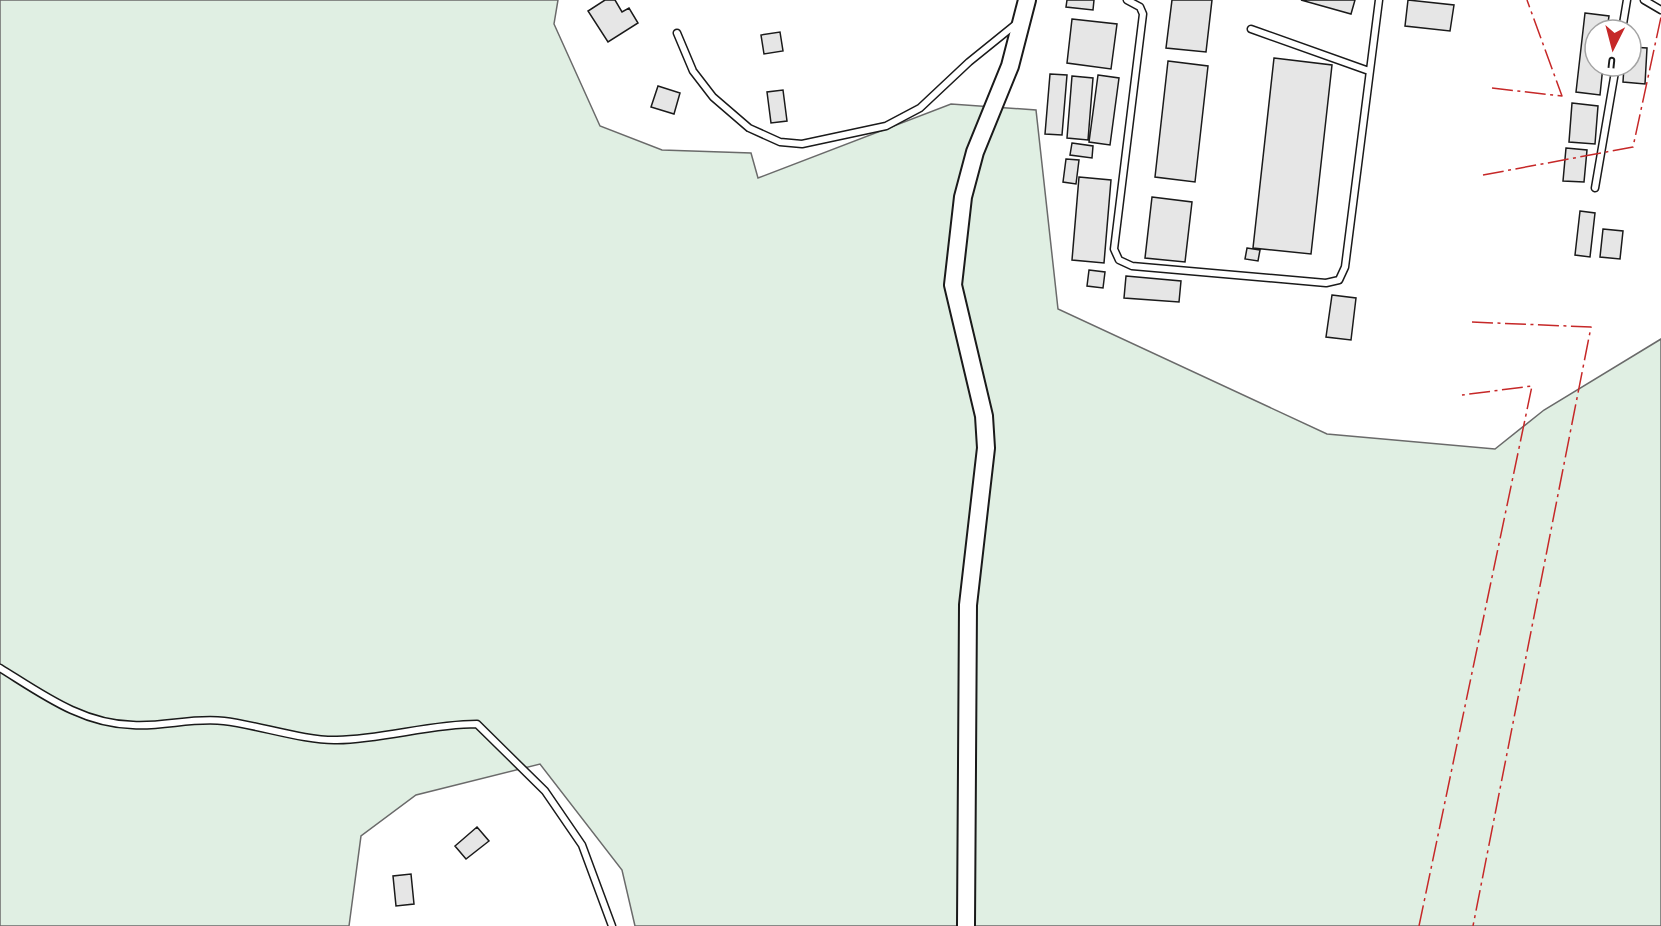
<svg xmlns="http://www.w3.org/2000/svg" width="1661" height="926" viewBox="0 0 1661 926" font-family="'PT Sans Narrow',sans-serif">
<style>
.green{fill:#e0efe3;stroke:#6a6a6a;stroke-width:1.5}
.building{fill:#e6e6e6;stroke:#1a1a1a;stroke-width:1.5}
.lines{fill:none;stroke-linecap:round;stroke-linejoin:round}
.service-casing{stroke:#1a1a1a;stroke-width:9}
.secondary-casing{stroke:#1a1a1a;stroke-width:20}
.service{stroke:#fff;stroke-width:6}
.secondary{stroke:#fff;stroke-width:16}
.power{stroke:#c62828;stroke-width:1.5;stroke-dasharray:21 4.5 3 4.5;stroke-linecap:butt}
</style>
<rect width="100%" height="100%" fill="#fff"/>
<path class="green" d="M0,0H558L554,24L600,126L662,150L751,153L758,178L951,104L1036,110L1058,309L1327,434L1495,449L1544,410L1661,339V926H635L622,870L540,764L416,795L361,836L349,926H0Z"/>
<path class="building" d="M605,0H615L622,12L629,8L638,23L608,42L588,11Z
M1067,0H1094L1093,10L1066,7Z
M1172,0H1212L1206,52L1166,48Z
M1301,0H1355L1351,14Z
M1408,0L1454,5L1450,31L1405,26Z
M1585,13L1609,16L1607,30H1595V66H1603L1600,95L1576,92Z
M1072,19L1117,24L1111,69L1067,63Z
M780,32L783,51L764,54L761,35Z
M1631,47L1647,48L1645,84L1623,82L1624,66H1631Z
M1274,58L1332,65L1311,254L1253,248Z
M1168,61L1208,66L1195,182L1155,177Z
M1050,74L1067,75L1062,135L1045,134Z
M1098,75L1119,78L1110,145L1089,142Z
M1072,76L1093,78L1088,140L1067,138Z
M658,86L680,93L674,114L651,107Z
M783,90L787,121L771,123L767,92Z
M1572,103L1598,106L1595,144L1569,142Z
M1072,143L1093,146L1092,158L1070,155Z
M1566,148L1587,150L1584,182L1563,181Z
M1066,159L1079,160L1076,184L1063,182Z
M1079,177L1111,180L1104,263L1072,260Z
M1152,197L1192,202L1185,262L1145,258Z
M1580,211L1595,213L1590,257L1575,255Z
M1603,229L1623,231L1620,259L1600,257Z
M1247,248L1260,250L1258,261L1245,259Z
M1089,270L1105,272L1103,288L1087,286Z
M1126,276L1181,281L1179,302L1124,298Z
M1332,295L1356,298L1351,340L1326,337Z
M477,827L489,841L466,859L455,846Z
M411,874L414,904L396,906L393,876Z"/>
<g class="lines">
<g class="service-casing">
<path id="service" d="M1127,0L1140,7L1143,14L1114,249L1119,260L1132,266L1326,283L1339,280L1345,267L1379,0
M1644,0L1661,10
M1251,29L1369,71
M1622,30L1627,0
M677,33L693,71L713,97L749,128L780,142L802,144L886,126L920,108L969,62L1016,24
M1595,188L1616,66
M0,668C42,694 82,724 133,725C163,727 194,717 224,721C258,725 305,741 337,740C385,739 430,724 477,724L545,791L582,845L612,926"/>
</g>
<g class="secondary-casing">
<path id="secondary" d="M966,926L968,605L986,448L984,416L953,285L963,197L975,152L1010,66L1027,0"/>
</g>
<use href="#service" class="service"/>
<use href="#secondary" class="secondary"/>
<path class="power" d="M1492,88L1562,96L1527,0
M1483,175L1633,147L1661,17
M1472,322L1591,327L1473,926
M1419,926L1532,386L1462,395"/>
</g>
<g transform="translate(1613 48) rotate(186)"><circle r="28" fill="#ffffff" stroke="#a3a3a3" stroke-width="1.5"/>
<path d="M0-4.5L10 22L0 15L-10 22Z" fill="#c62828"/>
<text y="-9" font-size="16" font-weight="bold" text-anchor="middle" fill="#1a1a1a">U</text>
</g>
</svg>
